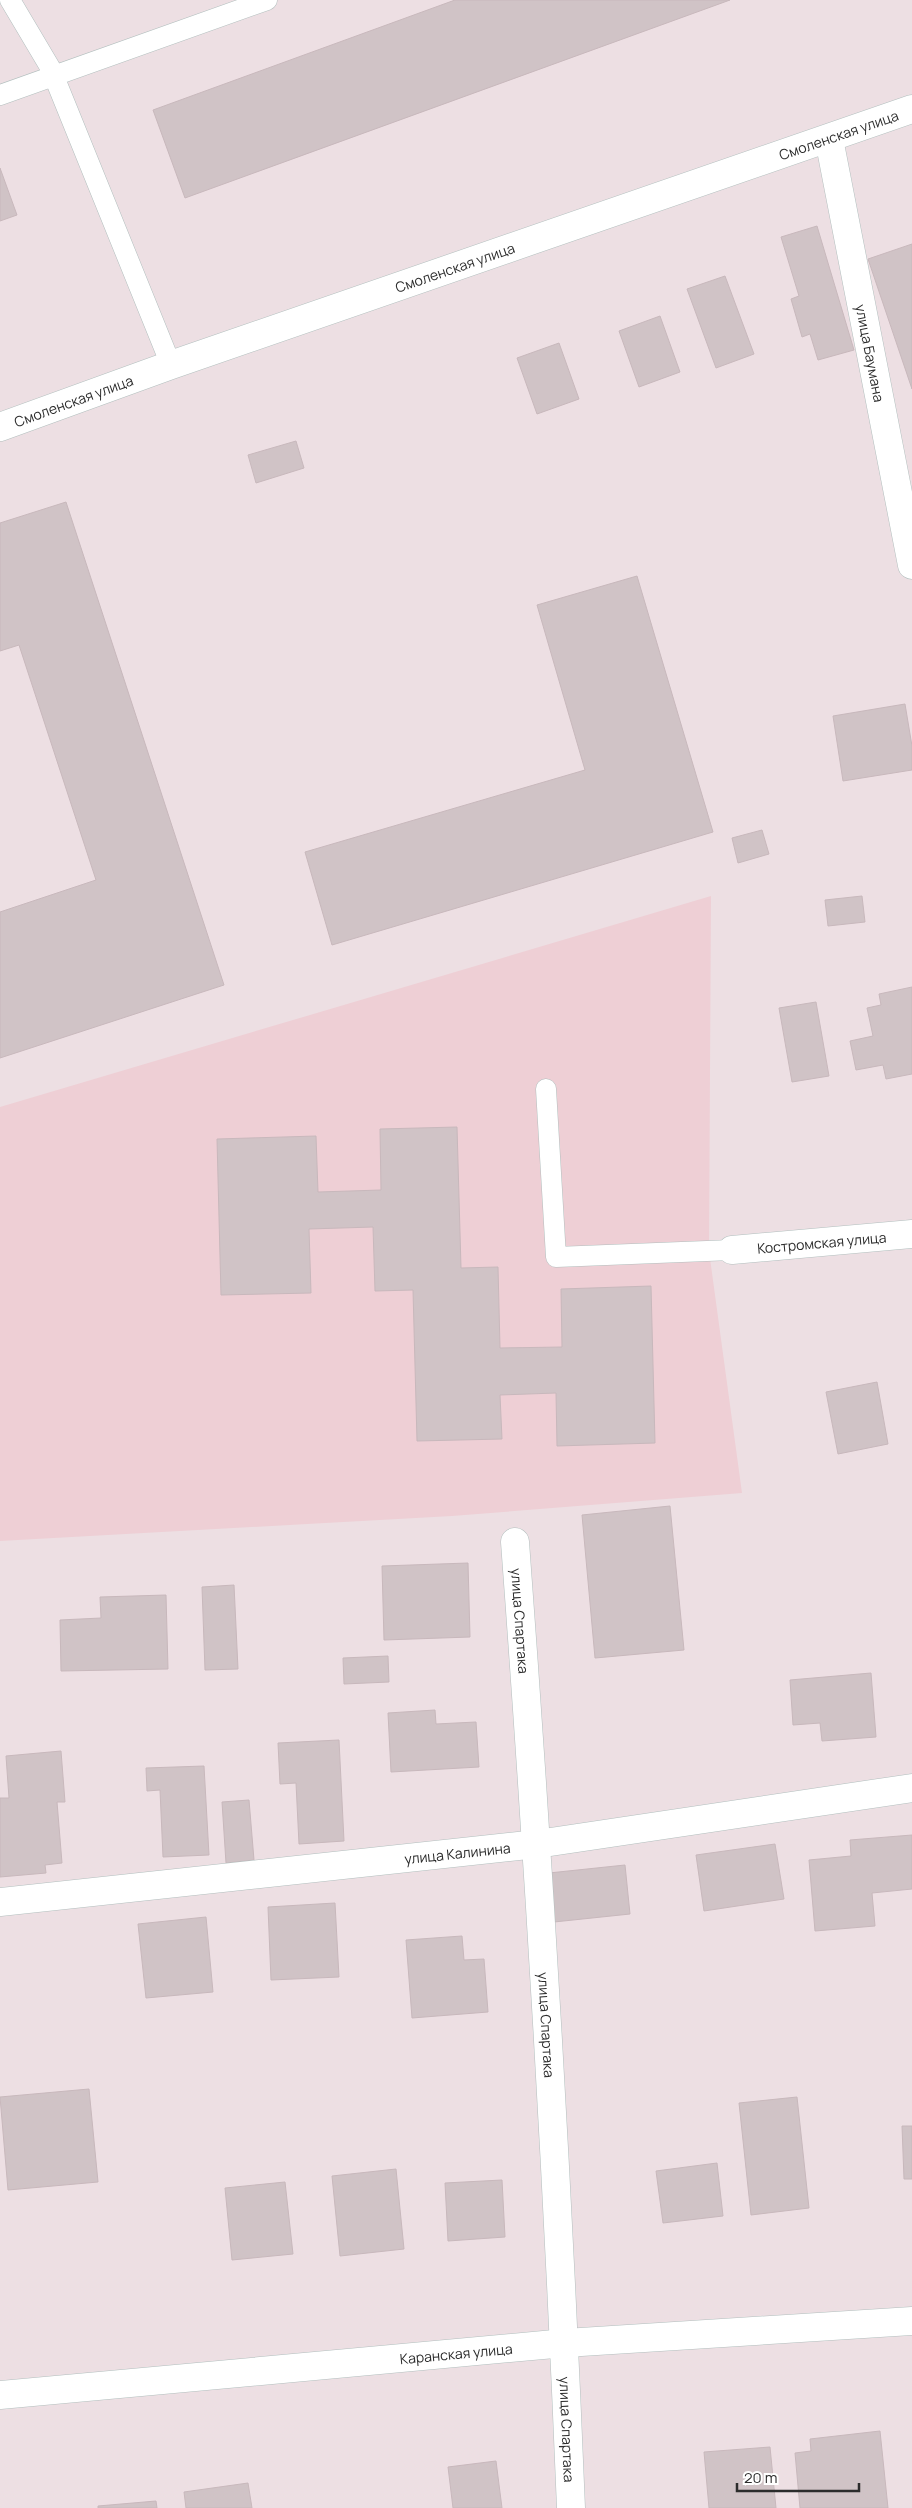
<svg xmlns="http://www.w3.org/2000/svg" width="912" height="2508" viewBox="0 0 912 2508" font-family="Manrope,sans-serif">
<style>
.education{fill:#eecfd5}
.building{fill:#d0c3c6;stroke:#c8b8bc}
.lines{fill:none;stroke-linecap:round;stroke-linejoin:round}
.lane-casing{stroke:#b2bfbe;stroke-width:21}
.street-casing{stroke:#b2bfbe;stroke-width:29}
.secondary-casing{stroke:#b2bfbe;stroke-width:29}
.lane{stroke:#fff;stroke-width:20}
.street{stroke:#fff;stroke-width:28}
.secondary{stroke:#fff;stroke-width:28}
.labels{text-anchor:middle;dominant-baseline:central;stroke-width:5;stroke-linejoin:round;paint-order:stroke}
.street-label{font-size:14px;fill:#2c2c2c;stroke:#fff}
</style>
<rect width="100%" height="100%" fill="#eddfe3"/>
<path class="education" d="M711,896L709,1251L742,1493L452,1516L0,1541V1107Z"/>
<path class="building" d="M455,0H730L185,198L153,110Z
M0,168L17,215L0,221Z
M817,226L854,350L818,360L810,334L802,337L791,299L799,296L781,237Z
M912,244V389L868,259Z
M725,276L754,354L716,368L687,289Z
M660,316L680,372L639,387L619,331Z
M559,343L579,399L537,414L517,358Z
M296,441L304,468L256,483L248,455Z
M66,502L224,985L0,1058V912L96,880L19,645L0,651V523Z
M637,576L713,832L332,945L305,852L585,770L537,605Z
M905,704L912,746V770L843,781L833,716Z
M762,830L769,854L738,863L732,838Z
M862,896L865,922L828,926L825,900Z
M912,987V1074L886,1079L883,1065L856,1070L850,1041L873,1036L867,1008L881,1005L879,994Z
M816,1002L829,1076L792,1082L779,1008Z
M457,1127L461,1268L498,1267L500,1348L562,1347L561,1289L651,1286L655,1443L557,1446L556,1393L500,1395L502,1439L417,1441L413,1290L375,1291L373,1227L309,1229L311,1293L221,1295L217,1139L316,1136L318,1192L381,1190L380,1129Z
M877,1382L888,1444L838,1454L826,1392Z
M670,1506L684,1650L595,1658L582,1515Z
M468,1563L470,1637L384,1640L382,1566Z
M234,1585L238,1669L205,1670L202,1587Z
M166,1595L168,1669L61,1671L60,1620L101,1618L100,1597Z
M388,1656L389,1682L344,1684L343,1658Z
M871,1673L876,1737L822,1741L820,1723L793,1725L790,1680Z
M435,1710L436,1724L476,1722L479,1767L391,1772L388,1713Z
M339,1740L344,1841L299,1844L296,1783L280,1784L278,1743Z
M61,1751L65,1802H57L62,1863L45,1865L46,1873L0,1877V1798H9L6,1756Z
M204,1766L209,1855L163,1857L160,1790L147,1791L146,1768Z
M249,1800L254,1860L226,1863L222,1802Z
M912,1835V1889L872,1893L875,1926L815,1931L809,1860L851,1856L850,1840Z
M775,1844L784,1899L704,1911L696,1855Z
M625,1865L630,1914L554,1922L549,1873Z
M335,1903L339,1977L271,1980L268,1907Z
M206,1917L213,1992L146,1998L138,1924Z
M462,1936L464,1960L484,1959L488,2012L412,2018L406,1940Z
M89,2089L98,2182L8,2190L0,2097Z
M797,2097L809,2208L751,2215L739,2103Z
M902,2126H912V2179H904Z
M717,2163L723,2216L663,2223L656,2171Z
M396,2169L404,2249L340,2256L332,2176Z
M502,2180L505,2237L448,2241L445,2183Z
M285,2182L293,2254L232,2260L225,2188Z
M880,2431L888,2508H800L795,2453L811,2451L810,2439Z
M770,2447L776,2508H709L704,2452Z
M496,2461L502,2508H453L448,2467Z
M248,2483L252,2508H186L184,2492Z
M156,2501L157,2508H98V2506Z"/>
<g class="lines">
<g class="lane-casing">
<path id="lane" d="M10,0L51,69L171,365
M0,95L267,0
M546,1089L556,1257L732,1250"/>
</g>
<g class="street-casing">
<g id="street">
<path id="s1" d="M829,139L912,565"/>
<path id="s2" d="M732,1250L912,1234"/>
<path id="s3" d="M515,1542C539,1864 558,2186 571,2508"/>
<path id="s4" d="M0,1902L537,1844L912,1788"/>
<path id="s5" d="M0,2395L565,2343L912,2321"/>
</g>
</g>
<g class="secondary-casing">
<g id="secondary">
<path id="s6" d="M0,427L171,365L912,109"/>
</g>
</g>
<use href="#lane" class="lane"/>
<use href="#street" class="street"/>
<use href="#secondary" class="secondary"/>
</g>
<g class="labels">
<g class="street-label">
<text stroke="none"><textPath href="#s6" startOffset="888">Смоленская улица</textPath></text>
<text stroke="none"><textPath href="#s6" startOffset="482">Смоленская улица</textPath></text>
<text stroke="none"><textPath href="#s1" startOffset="218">улица Баумана</textPath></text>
<text stroke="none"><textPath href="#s6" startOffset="78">Смоленская улица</textPath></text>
<text stroke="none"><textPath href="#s2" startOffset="90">Костромская улица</textPath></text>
<text stroke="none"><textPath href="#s3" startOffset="79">улица Спартака</textPath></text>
<text stroke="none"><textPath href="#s4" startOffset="460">улица Калинина</textPath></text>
<text stroke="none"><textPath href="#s3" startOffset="484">улица Спартака</textPath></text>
<text stroke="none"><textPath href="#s5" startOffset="458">Каранская улица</textPath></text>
<text stroke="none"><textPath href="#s3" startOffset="889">улица Спартака</textPath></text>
</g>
</g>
<path d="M737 2483v8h122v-8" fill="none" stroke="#2c2c2c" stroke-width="2.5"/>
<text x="744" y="2483" font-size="15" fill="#2c2c2c" stroke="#ffffff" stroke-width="4" paint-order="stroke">20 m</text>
</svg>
